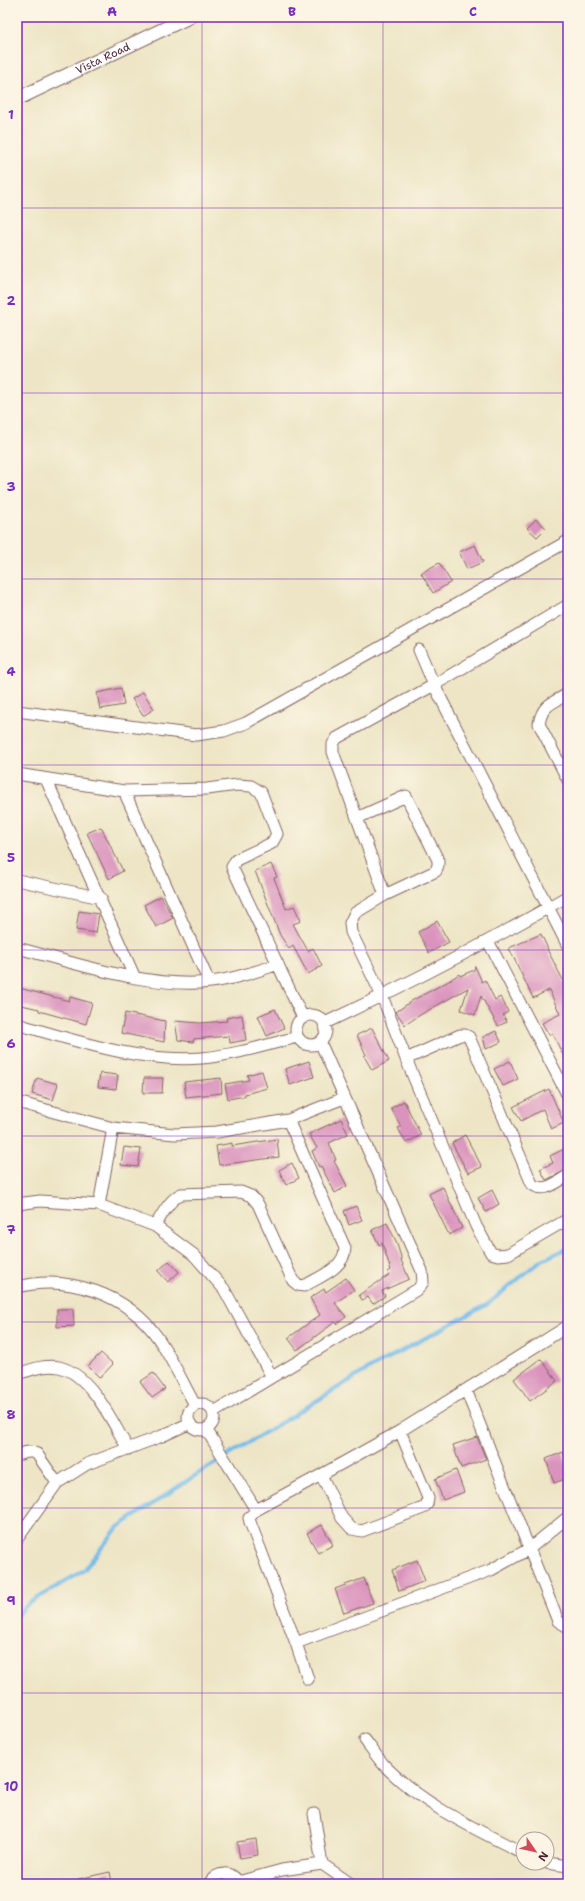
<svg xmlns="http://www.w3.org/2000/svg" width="585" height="1901" viewBox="0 0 585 1901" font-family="'Shantell Sans',sans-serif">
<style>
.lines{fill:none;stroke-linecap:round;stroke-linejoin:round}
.stream{stroke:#73bceb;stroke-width:4}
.building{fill:#da93bd}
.minor-casing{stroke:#836461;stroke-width:13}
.tertiary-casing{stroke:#836461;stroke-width:15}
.minor{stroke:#fff;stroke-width:11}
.tertiary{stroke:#fff;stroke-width:13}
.grid{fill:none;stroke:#7b2cbf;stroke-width:1;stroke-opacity:0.55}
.labels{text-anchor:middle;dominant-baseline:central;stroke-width:4;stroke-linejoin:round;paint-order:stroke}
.street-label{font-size:11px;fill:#4a1f2b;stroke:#fcf5e5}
.neatline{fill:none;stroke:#7b2cbf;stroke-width:1.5}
.grid-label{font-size:13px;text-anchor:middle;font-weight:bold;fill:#7b2cbf}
</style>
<rect width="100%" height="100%" fill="#fcf5e5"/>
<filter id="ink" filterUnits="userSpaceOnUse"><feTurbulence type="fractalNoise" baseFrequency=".025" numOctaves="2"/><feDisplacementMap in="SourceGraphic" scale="8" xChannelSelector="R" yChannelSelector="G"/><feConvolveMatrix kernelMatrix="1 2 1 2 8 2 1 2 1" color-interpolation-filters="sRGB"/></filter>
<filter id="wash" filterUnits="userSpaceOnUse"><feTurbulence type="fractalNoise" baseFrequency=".012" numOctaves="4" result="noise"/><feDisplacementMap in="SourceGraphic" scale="16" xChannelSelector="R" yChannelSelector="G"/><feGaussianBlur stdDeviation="0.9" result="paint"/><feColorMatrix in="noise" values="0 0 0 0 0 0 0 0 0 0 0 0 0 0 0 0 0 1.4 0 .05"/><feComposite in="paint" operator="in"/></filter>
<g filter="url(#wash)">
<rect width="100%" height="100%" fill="#ede5c5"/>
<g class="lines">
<path class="stream" d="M17,1615L28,1604L84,1570L118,1527L196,1475L370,1368L488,1304L540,1261L568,1248"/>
</g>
<g id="blocks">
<path class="building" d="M536,519L546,528L537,537L527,528Z
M475,545L483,562L467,569L459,552Z
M439,563L451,582L433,593L421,573Z
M121,688L124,705L100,709L97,693Z
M143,692L154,709L143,716L132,699Z
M101,827L123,871L109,879L87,833Z
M271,864L277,877L274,878L286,909L294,906L301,921L293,924L308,951L313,948L322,966L308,974L293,946L289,949L280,935L255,871Z
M161,896L173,918L156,927L144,905Z
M79,911L99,914L96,933L76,930Z
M437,921L449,942L429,953L418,932Z
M541,934L548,949H547L564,982L568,980V1065L552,1033L549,1035L542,1023L560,1014L549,990L533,998L509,948Z
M475,966L482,982L485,980L495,1000L500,997L503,1001L508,1012L503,1015L507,1022L498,1026L481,996L475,1015L461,1010L468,988L420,1015L405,1025L396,1012L413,1000L447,982L459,974L460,976L474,970Z
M19,988L69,1001L70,997L92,1003L86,1024L39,1011V1009L17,1004Z
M275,1009L284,1028L267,1036L258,1016Z
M125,1013L165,1021L164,1042L121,1033Z
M242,1015L246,1040L230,1043L229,1036L194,1039L193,1042L178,1040L175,1021L200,1023L227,1021L226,1018Z
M372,1028L389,1061L372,1070L364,1056L366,1055L357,1035Z
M496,1031L501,1042L486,1049L483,1037Z
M309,1061L314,1077L290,1085L285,1069Z
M510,1061L518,1079L503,1086L494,1069Z
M262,1071L267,1088L245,1094V1096L228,1099L225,1084L249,1080L247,1075Z
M100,1073L118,1075L116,1089L98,1087Z
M37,1078L58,1084L53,1100L32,1094Z
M144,1078H163L162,1093H143Z
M221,1078L222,1093L186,1097L184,1082Z
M549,1089L564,1123L551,1129L543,1109L521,1121L513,1107Z
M404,1101L421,1135L406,1143L398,1128L401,1127L391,1108Z
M341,1119L348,1134L329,1143L336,1160L334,1161L347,1186L335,1193L321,1166L319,1167L312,1151L317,1148L309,1134Z
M465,1135L482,1167L468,1173L452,1143Z
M277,1139L279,1157L219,1165L216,1146L232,1143V1146Z
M124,1147L141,1149L138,1167L121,1165Z
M568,1147V1169L546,1180L540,1169L553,1163L550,1156Z
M292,1163L299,1178L286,1185L279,1170Z
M443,1187L462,1228L449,1235L429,1194Z
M492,1190L499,1204L486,1212L478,1198Z
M356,1206L362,1220L349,1225L344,1211Z
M387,1223L396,1241L402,1260H401L409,1279L382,1291L385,1296L373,1304L368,1297L362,1300L359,1295L389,1275L388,1272L391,1270L382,1243L379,1245L372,1230Z
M169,1261L179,1272L168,1282L158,1271Z
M346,1278L354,1290L335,1303L346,1317L337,1324L335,1322L297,1350L288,1338L320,1315L310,1298L324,1289L326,1292Z
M57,1309H73L74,1326L57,1327Z
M101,1353L113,1364L100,1378L88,1366Z
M541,1359L557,1381L530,1401L514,1379Z
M153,1373L165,1389L152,1398L140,1382Z
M477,1437L486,1459L461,1468L453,1445Z
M563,1452L568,1466V1478L554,1483L546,1459Z
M456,1470L464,1492L443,1500L435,1479Z
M322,1525L333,1545L318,1553L307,1533Z
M417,1560L425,1581L399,1591L392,1570Z
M364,1578L373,1603L344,1613L335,1589Z
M256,1839L258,1855L240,1858L237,1842Z
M110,1872L112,1884H79L78,1879Z"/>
</g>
</g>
<g filter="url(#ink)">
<use href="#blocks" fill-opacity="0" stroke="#836461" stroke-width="1"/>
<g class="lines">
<g class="minor-casing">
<path id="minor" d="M419,650L434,685L568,946
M568,694C552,703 542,705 539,724L568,780
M17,711L196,735L224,731L246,723L568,541
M17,774L124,791L207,789L237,785L251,786L261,792L277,834L272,843L236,860L232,867L303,1018
M46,779L135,978
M124,791L209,982
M357,818L406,796L438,860V865L436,871L385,895L355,913L350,923L351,932L382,996L406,1059L476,1226L491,1253L498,1255L508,1254L568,1219
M17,880L101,898
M385,895L333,752V744L337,738L434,685L568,605
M488,941L568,1096
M17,948C77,963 148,989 211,982C234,979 256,972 278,964
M296 1030a15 15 0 1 1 30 0a15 15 0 1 1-30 0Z
M325,1023C408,984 489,942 568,896
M17,1024C77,1041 140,1063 202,1058C235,1055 266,1045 297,1037
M406,1059L460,1035H465L469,1037L532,1184C544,1194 556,1182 568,1176
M17,1102L113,1128L175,1134L217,1132L288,1120L344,1098
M17,1204L40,1201L99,1205L155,1226L194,1255L224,1289L272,1377
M99,1205L113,1128
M155,1226C162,1215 169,1200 181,1194L241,1192L251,1196L258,1204L293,1281L298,1285L304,1286C319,1277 345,1268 345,1248L288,1120
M17,1287C68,1274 127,1294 158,1338C172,1359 183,1383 195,1405
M17,1374C30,1370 45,1364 59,1367C91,1374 113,1423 128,1449
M466,1390L558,1621L568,1627
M188 1417a13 13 0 1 1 26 0a13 13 0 1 1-26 0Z
M214,1412L418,1289L423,1282L422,1271L320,1042
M206,1429L256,1510
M17,1455C24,1453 30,1450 37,1454L57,1483
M321,1475L342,1518L352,1529L362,1531L423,1508L427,1504L428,1498L400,1431
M17,1539L57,1483L87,1464L162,1436L190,1423
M296,1643L491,1570L529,1549L568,1517
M308,1679L296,1643L250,1522L249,1518L256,1510L321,1475L400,1431L568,1326
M365,1740C371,1748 377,1757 384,1765C422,1805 474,1828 523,1853
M314,1814L322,1864
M547,1863L568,1866
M238,1882L282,1870L322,1864L351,1884
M209,1884C216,1871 233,1870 239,1884"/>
</g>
<g class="tertiary-casing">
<g id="tertiary">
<path id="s1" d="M17,99L189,17"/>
</g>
</g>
<use href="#minor" class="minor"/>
<use href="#tertiary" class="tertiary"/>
</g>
</g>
<path class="grid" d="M202,17V1884M383,17V1884M17,208H568M17,393H568M17,579H568M17,765H568M17,950H568M17,1136H568M17,1322H568M17,1508H568M17,1693H568"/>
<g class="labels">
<g class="street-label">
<text stroke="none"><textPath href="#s1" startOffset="95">Vista Road</textPath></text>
</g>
</g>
<rect width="585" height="1901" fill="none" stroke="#fcf5e5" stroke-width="44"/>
<g transform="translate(535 1851) rotate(124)"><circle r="19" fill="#fcf5e5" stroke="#b59f9b"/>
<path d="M0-3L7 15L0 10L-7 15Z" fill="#d1495b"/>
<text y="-6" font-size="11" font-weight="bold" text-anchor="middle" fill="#4a1f2b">N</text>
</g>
<rect x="22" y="22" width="541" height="1857" class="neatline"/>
<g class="grid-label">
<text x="112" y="16">A</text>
<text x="292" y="16">B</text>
<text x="473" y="16">C</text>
<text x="11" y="119">1</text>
<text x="11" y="305">2</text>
<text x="11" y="491">3</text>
<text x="11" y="676">4</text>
<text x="11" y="862">5</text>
<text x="11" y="1048">6</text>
<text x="11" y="1234">7</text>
<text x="11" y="1419">8</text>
<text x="11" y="1605">9</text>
<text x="11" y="1791">10</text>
</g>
</svg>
